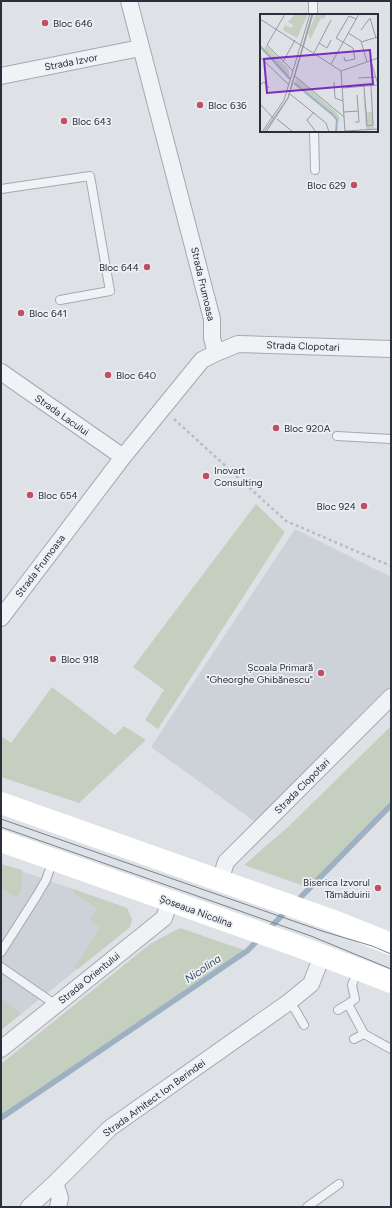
<svg xmlns="http://www.w3.org/2000/svg" width="392" height="1208" viewBox="0 0 392 1208" font-family="Figtree,sans-serif">
<style>
.built{fill:#cdd1d8}
.green{fill:#c5cfc0}
.lines{fill:none;stroke-linecap:round;stroke-linejoin:round}
.stream{stroke:#9db1c3;stroke-width:5.5}
.service-casing{stroke:#a4a9b0;stroke-width:10}
.minor-casing{stroke:#a4a9b0;stroke-width:18}
.path{stroke:#b9bcc1;stroke-width:2.5;stroke-dasharray:3 3;stroke-linecap:butt}
.service{stroke:#f1f2f5;stroke-width:8}
.minor{stroke:#f1f2f5;stroke-width:16}
.secondary{stroke:#fff;stroke-width:22}
.tram{stroke:#79828e;stroke-width:1}
.poi-dot{fill:#c04f64;stroke:#eef0f4;stroke-width:1.5}
.labels{text-anchor:middle;dominant-baseline:central;stroke-width:3.5;stroke-linejoin:round;paint-order:stroke}
.poi-label{font-size:10px;fill:#29303c;stroke:#eef0f4;text-anchor:start}
.street-label{font-size:10px;fill:#29303c;stroke:#eef0f4}
.water-label{font-size:11px;font-style:italic;fill:#38506b;stroke:#eef0f4}
.inset-river{fill:none;stroke:#9db1c3;stroke-width:2}
.inset-road{fill:none;stroke:#969ba2;stroke-width:1}
.view{fill:#7b2cbf;fill-opacity:0.15;stroke:#7b2cbf;stroke-width:2}
.inset-edge{fill:none;stroke:#29303c;stroke-width:2}
</style>
<rect width="100%" height="100%" fill="#dee2e6"/>
<path class="built" d="M295,529L391,577V689L305,775L254,821L151,747Z
M1,864L127,908L132,919L130,927L1,1030Z"/>
<path class="green" d="M256,504L285,532L158,729L145,720L164,690L133,667Z
M52,687L115,735L124,726L146,740L79,803L1,777V736L11,743Z
M391,726V805L310,888L244,865L288,827Z
M1,864L22,870V886L17,898L1,888Z
M73,889L127,908L132,919L130,927L78,969L75,967L100,928L90,920L97,909L73,892Z
M180,928L247,951L1,1118V1064L150,944Z
M1,999L21,1014L1,1030Z"/>
<g class="lines">
<path class="stream" d="M296,902L391,805
M268,930L288,909
M1,1118L247,951L260,938"/>
<g class="service-casing">
<path id="service" d="M313,1V15
M314,131L315,170
M1,189L90,176L110,291L60,300
M337,436L391,439
M1,952L36,897L46,880L53,860
M1,967L56,1005
M289,1002L296,1011L304,1025
M338,1010L348,1004
M364,1034L391,1049
M354,1039L364,1034L348,1004L355,999L352,985L358,970
M307,1207L339,1184"/>
</g>
<g class="minor-casing">
<path id="minor" d="M129,1L212,319V338L216,353
M1,76L140,48
M1,372L123,457
M1,618L123,457L202,360L216,353L238,344L391,349
M220,881L226,862L391,697
M1,1049L164,918L170,901
M55,1183L60,1198L58,1207
M29,1207L55,1183L110,1128L289,1002L311,984L322,956"/>
</g>
<path class="path" d="M174,419L286,521L391,566"/>
<use href="#service" class="service"/>
<use href="#minor" class="minor"/>
<path class="secondary" d="M1,803L331,920L391,944
M1,841L300,947L391,982"/>
<path class="tram" d="M1,819L322,931L372,946L391,954
M1,827L311,936L391,969"/>
</g>
<g class="poi-dot">
<circle cx="45" cy="23" r="4"/>
<circle cx="200" cy="105" r="4"/>
<circle cx="64" cy="121" r="4"/>
<circle cx="354" cy="185" r="4"/>
<circle cx="147" cy="267" r="4"/>
<circle cx="21" cy="313" r="4"/>
<circle cx="108" cy="375" r="4"/>
<circle cx="276" cy="428" r="4"/>
<circle cx="206" cy="476" r="4"/>
<circle cx="30" cy="495" r="4"/>
<circle cx="364" cy="506" r="4"/>
<circle cx="53" cy="659" r="4"/>
<circle cx="321" cy="673" r="4"/>
<circle cx="378" cy="888" r="4"/>
</g>
<g class="labels">
<g class="poi-label">
<text x="53" y="23">Bloc 646</text>
<text x="208" y="105">Bloc 636</text>
<text x="72" y="121">Bloc 643</text>
<text x="346" y="185" text-anchor="end">Bloc 629</text>
<text x="139" y="267" text-anchor="end">Bloc 644</text>
<text x="29" y="313">Bloc 641</text>
<text x="116" y="375">Bloc 640</text>
<text x="284" y="428">Bloc 920A</text>
<text x="214" y="470">Inovart<tspan x="214" dy="12">Consulting</tspan></text>
<text x="38" y="495">Bloc 654</text>
<text x="356" y="506" text-anchor="end">Bloc 924</text>
<text x="61" y="659">Bloc 918</text>
<text x="313" y="667" text-anchor="end">Școala Primară<tspan x="313" dy="12">"Gheorghe Ghibănescu"</tspan></text>
<text x="370" y="882" text-anchor="end">Biserica Izvorul<tspan x="370" dy="12">Tămăduirii</tspan></text>
</g>
<g class="street-label">
<text transform="translate(71 62) rotate(-11)">Strada Izvor</text>
<text transform="translate(203 284) rotate(77)">Strada Frumoasa</text>
<text transform="translate(303 346) rotate(2)">Strada Clopotari</text>
<text transform="translate(62 415) rotate(35)">Strada Lacului</text>
<text transform="translate(40 566) rotate(-53)">Strada Frumoasa</text>
<text transform="translate(302 786) rotate(-45)">Strada Clopotari</text>
<text transform="translate(196 911) rotate(20)">Șoseaua Nicolina</text>
<text transform="translate(89 978) rotate(-39)">Strada Orientului</text>
<text transform="translate(154 1098) rotate(-36)">Strada Arhitect Ion Berindei</text>
</g>
<g class="water-label">
<text transform="translate(203 969) rotate(-34)">Nicolina</text>
</g>
</g>
<g transform="translate(260 14)">
<rect width="118" height="118" fill="#dee2e6"/>
<path d="M35,0H48L37,24L23,16L25,11L32,14L33,11L28,8ZM56,0H67L64,5L61,4L50,26L48,19ZM6,31L29,56V64L4,35ZM36,63L77,99L81,108L35,69ZM103,77L107,98H112L114,115H106Z" fill="#c5cfc0"/>
<path class="inset-river" d="M0,32L30,65M34,69L73,101L77,106L76,118"/>
<path class="inset-road" d="M25,0L7,31L33,57M0,5L81,57M101,16L110,4L116,24M88,19L101,27L107,48M101,28L118,23M59,29L67,34L71,26M54,39L71,6M0,43L29,71M84,43L85,47L95,45L93,34L76,24L89,2L96,5M111,47L118,71M23,48L35,26M71,50L99,0M81,57L85,118M81,57L118,44M35,62L84,103M98,64L116,63M74,68L75,84L83,87M0,71L4,68L9,74M104,72L107,112L113,111L111,72M83,74L117,71M30,80L66,109L69,118M0,90L13,104M54,98L47,106L56,118M84,98L98,97M17,105L33,118M95,108H99L97,81M85,117L118,115M2,118L24,86L50,0M4,118L28,84L52,0M6,118L28,84L53,0"/>
<path class="view" d="M110,36L113,70L7,79L4,45Z"/>
<rect width="118" height="118" class="inset-edge"/>
</g>
<rect width="392" height="1208" fill="none" stroke="#29303c" stroke-width="4"/>
</svg>
